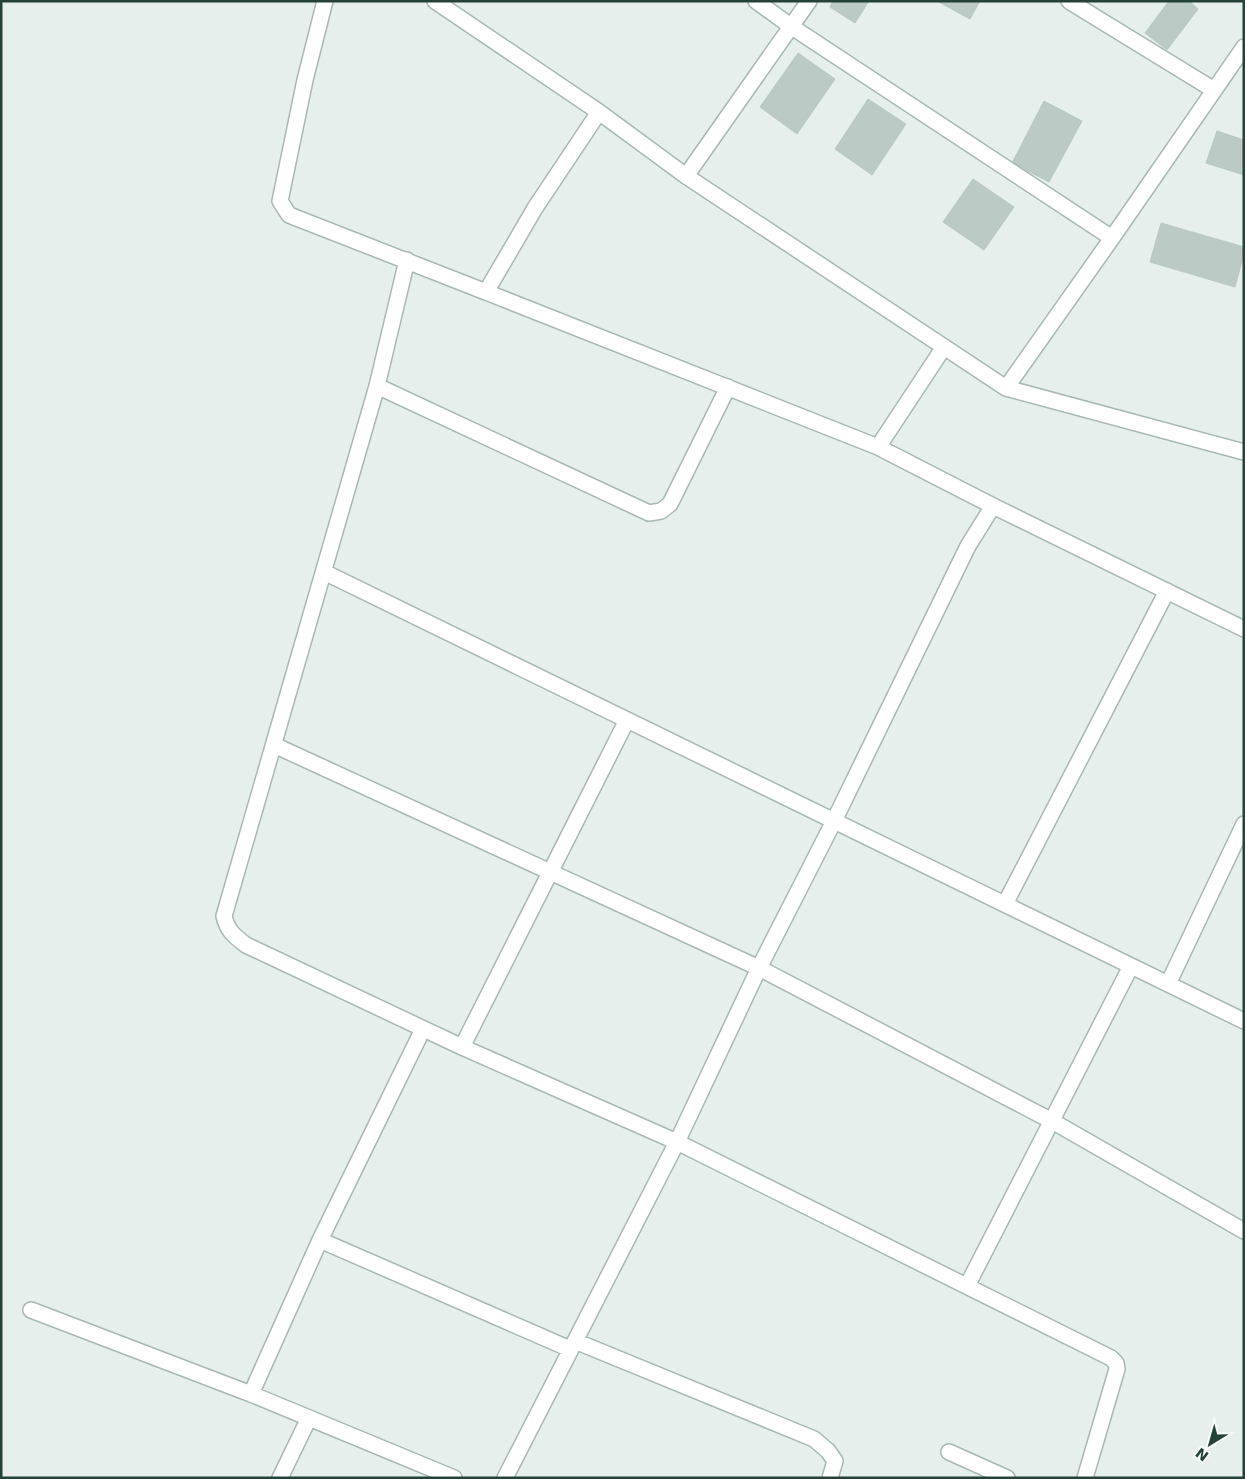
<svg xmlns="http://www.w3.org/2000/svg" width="1245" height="1479" viewBox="0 0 1245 1479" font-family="'DejaVu Sans',sans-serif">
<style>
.building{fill:#bbcac4;stroke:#b8c9c2}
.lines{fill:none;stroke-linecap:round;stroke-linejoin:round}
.minor-casing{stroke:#a8b8b2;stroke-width:18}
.minor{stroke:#fff;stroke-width:15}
</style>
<rect width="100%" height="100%" fill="#e6efeb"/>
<path class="building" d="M833,1H869L855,23L830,7Z
M937,1H980L970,19Z
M1169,1H1189L1198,9L1167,50L1145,33Z
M798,53L835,79L797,134L760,107Z
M868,99L906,124L872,175L835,149Z
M1044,101L1082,121L1049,182L1012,163Z
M1217,131L1244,140V175L1206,163Z
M973,179L1014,207L984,250L943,222Z
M1161,223L1244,247V254L1235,287L1150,262Z"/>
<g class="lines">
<g class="minor-casing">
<path id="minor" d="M325,1L305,80L280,201L289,215L486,292
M435,1L599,112L686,176L1006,388L1244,452
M756,1L792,27L1112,238
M1069,1L1214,90
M599,112L535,208L486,292L878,447L993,506L1244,629
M686,176L809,1
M407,260L377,386L224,916C227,930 234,936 246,945L462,1047L677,1142L1111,1358L1116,1363L1117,1369L1085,1478
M377,386L649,513L661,511L670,504L728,387
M1006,388L1112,238L1244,47
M878,447L944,347
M324,572L1244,1021
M274,745L759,968L1052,1121L1244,1231
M1005,904L1167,591
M1168,984L1244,824
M423,1029L320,1240L251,1394L454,1478
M462,1047L627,720
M320,1240L570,1349
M967,1286L1131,966
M31,1310L251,1394
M575,1341L814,1439L828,1451L835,1461L830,1478
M949,1452L1007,1478
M280,1478L309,1418
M505,1478L677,1142L759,968L834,821L968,546L993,506"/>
</g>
<use href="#minor" class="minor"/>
</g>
<rect width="1245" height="1479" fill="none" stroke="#24423a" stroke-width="5"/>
<g transform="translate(1210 1444) rotate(217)" stroke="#f7fbf9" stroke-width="4" paint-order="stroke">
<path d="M0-4L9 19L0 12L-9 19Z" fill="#24423a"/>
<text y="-8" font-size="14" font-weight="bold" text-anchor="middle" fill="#24423a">N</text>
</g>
</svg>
